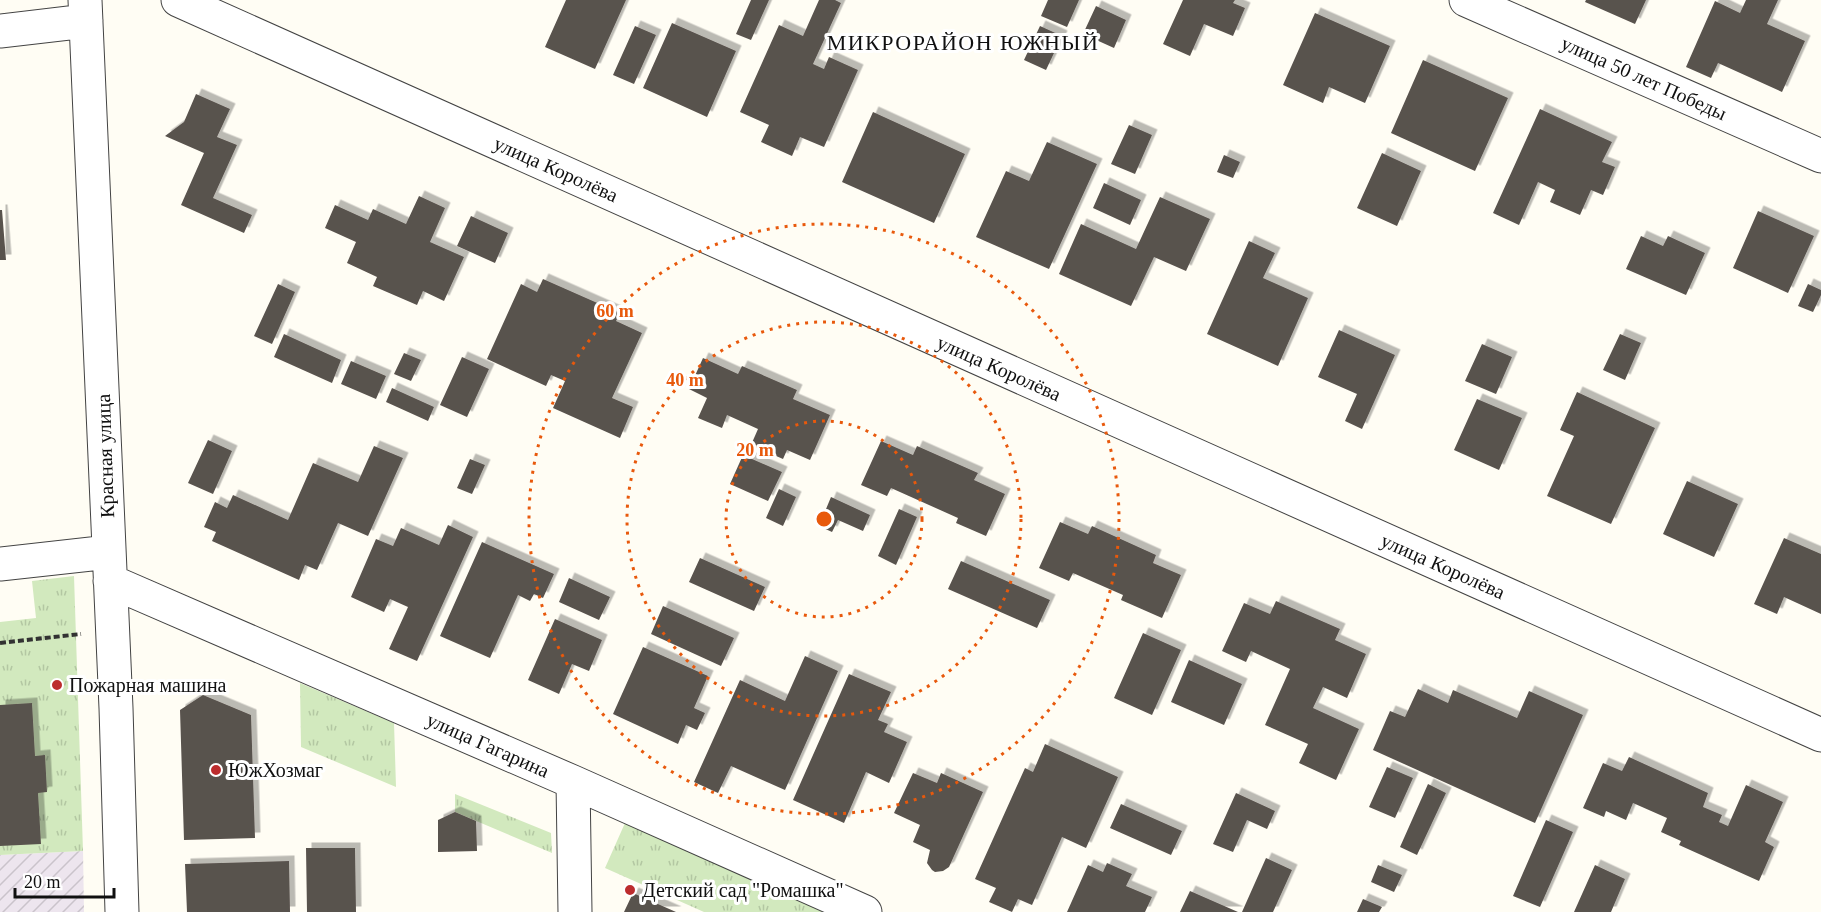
<svg xmlns="http://www.w3.org/2000/svg" width="1821" height="912" viewBox="0 0 1821 912" font-family="'Times New Roman',serif">
<style>
.industrial{fill:url(#industrial-furrows)}
.grass{fill:url(#grass-tufts)}
.building{fill:#59524d;filter:url(#shadow)}
.lines{fill:none;stroke-linecap:round;stroke-linejoin:round}
.minor-casing{stroke:#434343;stroke-width:35}
.path{stroke:#323232;stroke-width:4;stroke-dasharray:6 3;stroke-linecap:butt}
.minor{stroke:#fff;stroke-width:33}
.ring{fill:none;stroke:#e8590c;stroke-width:3;stroke-dasharray:3 6}
.poi-dot{fill:#bc2c2d;stroke:#fff;stroke-width:2}
.labels{text-anchor:middle;dominant-baseline:central;stroke-width:6;stroke-linejoin:round;paint-order:stroke}
.street-label{font-size:20px;fill:#101010;stroke:#fff}
.poi-label{font-size:20px;fill:#101010;stroke:#fff;text-anchor:start}
.quarter-label{font-size:22px;letter-spacing:1.5px;fill:#101010;stroke:#fff}
.centre{fill:#e8590c;stroke:#fff;stroke-width:3}
.ring-label{font-size:18px;text-anchor:middle;font-weight:bold;fill:#e8590c;stroke:#fff;stroke-width:6;stroke-linejoin:round;paint-order:stroke}
</style>
<defs>
<pattern id="industrial-furrows" width="10" height="10" patternUnits="userSpaceOnUse" patternTransform="scale(1.5)"><rect width="10" height="10" fill="#ede5ee"/><path d="M-1 1l2-2M0 10L10 0M9 11l2-2" fill="none" stroke="#cac3cb"/></pattern>
<pattern id="grass-tufts" width="24" height="20" patternUnits="userSpaceOnUse" patternTransform="scale(1.5)"><rect width="24" height="20" fill="#d2e9be"/><path d="M3 7l-1-3M5 7V3M7 7l1-3M15 17l-1-3M17 17v-4M19 17l1-3" fill="none" stroke="#b3c7a2"/></pattern>
<filter id="shadow"><feDropShadow dx="5.5" dy="-5.5" stdDeviation="0" flood-color="#0004"/></filter>
</defs>
<rect width="100%" height="100%" fill="#fffdf4"/>
<path class="industrial" d="M83,851L84,912H0V855Z"/>
<path class="grass" d="M74,576L83,851L0,855V622L36,618L32,581Z
M300,683L394,723L396,787L301,747Z
M455,794L551,833L552,853L455,812Z
M625,823L826,912H704L605,868Z"/>
<path class="building" d="M566,0H626L595,69L545,47Z
M751,0H769L751,40L736,34Z
M819,0H835L841,3L813,64L824,69L829,57L858,70L824,147L800,137L792,156L761,142L769,125L740,112L779,25L803,36Z
M1048,0H1079L1067,27L1041,16Z
M1183,0H1235L1233,3L1245,8L1233,36L1204,24L1190,56L1163,44Z
M1586,0H1646L1635,24L1585,2Z
M1746,0H1778L1767,24L1805,41L1782,92L1718,63L1711,78L1686,67L1715,1L1740,13Z
M1096,6L1126,20L1114,48L1083,34Z
M1315,13L1390,46L1365,103L1329,87L1323,103L1283,85Z
M672,23L736,51L707,117L643,88Z
M635,26L656,35L634,84L613,75Z
M1040,26L1062,36L1046,70L1024,60Z
M1423,60L1508,98L1475,171L1391,133Z
M196,94L230,109L217,137L237,145L213,198L252,215L244,233L181,205L204,153L165,136L184,122Z
M1540,109L1612,142L1602,162L1615,167L1603,195L1591,190L1580,215L1550,202L1555,190L1538,182L1519,225L1493,213Z
M873,112L965,154L934,223L842,182Z
M1129,125L1152,135L1135,174L1111,164Z
M1047,142L1097,164L1049,269L976,237L1006,171L1029,181Z
M1382,153L1421,171L1397,226L1357,208Z
M1224,155L1240,162L1233,178L1217,172Z
M1104,183L1141,200L1130,225L1093,208Z
M419,196L445,208L430,242L464,257L444,301L423,291L417,305L373,286L377,277L347,263L356,242L325,228L335,205L368,220L373,209L406,224Z
M1160,197L1210,219L1186,271L1154,257L1131,306L1059,274L1081,224L1136,249Z
M0,210H2L6,260H0Z
M1758,211L1814,236L1788,293L1733,268Z
M471,216L508,233L495,263L457,246Z
M1641,236L1663,246L1668,236L1705,253L1686,295L1626,269Z
M1249,241L1275,253L1263,278L1308,298L1278,366L1207,334Z
M543,279L620,313L616,321L642,333L612,398L633,407L620,438L553,408L565,381L551,375L546,386L487,359L521,284L537,292Z
M278,284L295,292L272,344L254,336Z
M1808,284L1821,290V295L1813,312L1798,306Z
M1339,330L1395,355L1362,429L1345,421L1357,394L1318,377Z
M284,334L341,360L332,383L274,357Z
M1620,334L1641,343L1625,380L1603,370Z
M1482,344L1512,357L1496,394L1465,381Z
M404,353L421,360L411,381L394,374Z
M462,357L489,369L467,417L440,405Z
M703,358L738,374L742,366L797,390L793,399L830,415L810,460L787,450L783,459L751,445L758,429L727,415L722,428L698,418L707,398L689,389Z
M351,361L386,376L376,399L341,384Z
M392,388L434,407L428,421L386,402Z
M1577,392L1655,428L1611,524L1547,496L1574,436L1560,430Z
M1477,399L1522,418L1499,470L1454,450Z
M208,440L232,451L213,494L188,483Z
M881,441L913,455L917,446L978,473L974,480L1005,494L986,536L956,523L958,518L891,488L887,496L861,485Z
M374,446L403,458L368,536L338,523L317,570L305,565L299,580L212,541L216,532L204,527L215,502L227,508L233,495L288,520L313,463L358,482Z
M743,455L782,472L768,501L730,484Z
M470,459L485,465L472,494L457,488Z
M1687,481L1738,504L1714,557L1663,534Z
M779,489L796,497L783,526L766,518Z
M831,497L870,515L863,531L838,520L832,532L819,526Z
M899,509L917,517L896,565L878,556Z
M1060,522L1088,534L1092,526L1156,555L1153,563L1181,575L1162,618L1121,600L1123,595L1073,573L1069,581L1039,568Z
M448,525L473,537L417,661L389,649L408,607L390,599L384,612L351,597L376,539L393,546L401,528L439,545Z
M1784,538L1821,554V614L1784,597L1777,614L1754,604Z
M482,542L554,574L543,598L534,594L530,601L518,595L490,658L440,636Z
M700,558L765,587L754,611L689,582Z
M961,561L1050,600L1037,628L948,589Z
M569,578L610,597L599,620L559,602Z
M1276,601L1340,629L1335,640L1366,654L1347,698L1323,687L1313,708L1359,729L1336,780L1299,763L1308,744L1265,725L1290,669L1251,651L1246,662L1222,651L1244,603L1270,614Z
M663,606L734,638L721,666L651,634Z
M555,619L602,640L589,671L572,664L559,694L528,680Z
M1143,633L1181,650L1152,715L1114,698Z
M643,647L708,676L694,708L705,713L697,730L686,725L678,744L613,714Z
M805,656L838,671L785,790L731,766L718,793L694,782L740,680L785,701Z
M1189,660L1242,684L1224,725L1171,702Z
M849,674L891,692L878,720L888,724L884,732L907,742L889,783L866,772L844,823L793,800Z
M1418,689L1448,703L1453,690L1517,718L1529,691L1583,715L1535,823L1373,750L1390,711L1405,717Z
M203,695L251,715L255,838L184,840L180,710Z
M32,703L35,756L45,755L47,792L38,793L41,844L0,846V705Z
M1045,744L1118,777L1086,848L1062,837L1032,905L1018,899L1012,912L989,902L996,888L975,879L1025,768L1033,772Z
M1629,757L1708,793L1703,807L1722,815L1719,822L1728,826L1746,785L1783,802L1765,842L1774,847L1759,881L1679,845L1681,841L1661,832L1667,818L1633,803L1626,820L1606,811L1604,817L1583,808L1603,763L1622,771Z
M1387,767L1413,778L1395,818L1369,807Z
M913,773L937,783L941,773L983,792L949,867L943,871L935,872L932,870L927,863L930,850L913,842L920,825L894,813Z
M1428,784L1446,793L1417,855L1400,847Z
M1236,793L1275,811L1267,829L1247,820L1233,852L1213,844Z
M1121,804L1182,831L1171,855L1110,828Z
M455,812L476,821L477,851L438,852V820Z
M1546,820L1573,832L1540,907L1513,896Z
M306,848H355L356,912H307Z
M1266,858L1292,870L1273,912H1242Z
M289,861L290,912H187L185,864Z
M1107,863L1132,874L1126,886L1152,897L1145,912H1067L1088,865L1103,872Z
M1378,865L1402,875L1394,892L1371,882Z
M1595,865L1625,879L1611,912H1574Z
M1190,891L1238,912H1180Z
M633,893L676,912H624Z
M1363,899L1382,907L1379,912H1357Z"/>
<g class="lines">
<g class="minor-casing">
<path id="minor" d="M85,0L116,708L122,912
M178,0L1821,735
M1466,0L1821,156
M0,31L86,21
M0,564L109,552
M110,581L573,782L865,912
M573,782L575,912"/>
</g>
<path class="path" d="M0,643L81,634"/>
<use href="#minor" class="minor"/>
</g>
<g class="ring">
<circle cx="824" cy="519" r="98"/>
<circle cx="824" cy="519" r="197"/>
<circle cx="824" cy="519" r="295"/>
</g>
<g class="poi-dot">
<circle cx="57" cy="685" r="6"/>
<circle cx="216" cy="770" r="6"/>
<circle cx="630" cy="890" r="6"/>
</g>
<g class="labels">
<g class="street-label">
<text transform="translate(1644 78) rotate(24)">улица 50 лет Победы</text>
<text transform="translate(556 169) rotate(24)">улица Королёва</text>
<text transform="translate(999 368) rotate(24)">улица Королёва</text>
<text transform="translate(105 456) rotate(-92)">Красная улица</text>
<text transform="translate(1443 566) rotate(24)">улица Королёва</text>
<text transform="translate(488 745) rotate(24)">улица Гагарина</text>
</g>
<g class="poi-label">
<text x="69" y="685">Пожарная машина</text>
<text x="228" y="770">ЮжХозмаг</text>
<text x="642" y="890">Детский сад "Ромашка"</text>
</g>
<g class="quarter-label">
<text x="963" y="42">МИКРОРАЙОН ЮЖНЫЙ</text>
</g>
</g>
<circle cx="824" cy="519" r="9" class="centre"/>
<g class="ring-label">
<text x="615" y="317">60 m</text>
<text x="685" y="386">40 m</text>
<text x="755" y="456">20 m</text>
</g>
<path d="M15 888v9h99v-9" fill="none" stroke="#101010" stroke-width="3"/>
<text x="24" y="888" font-size="18" fill="#101010" stroke="#ffffff" stroke-width="4.5" paint-order="stroke">20 m</text>
</svg>
